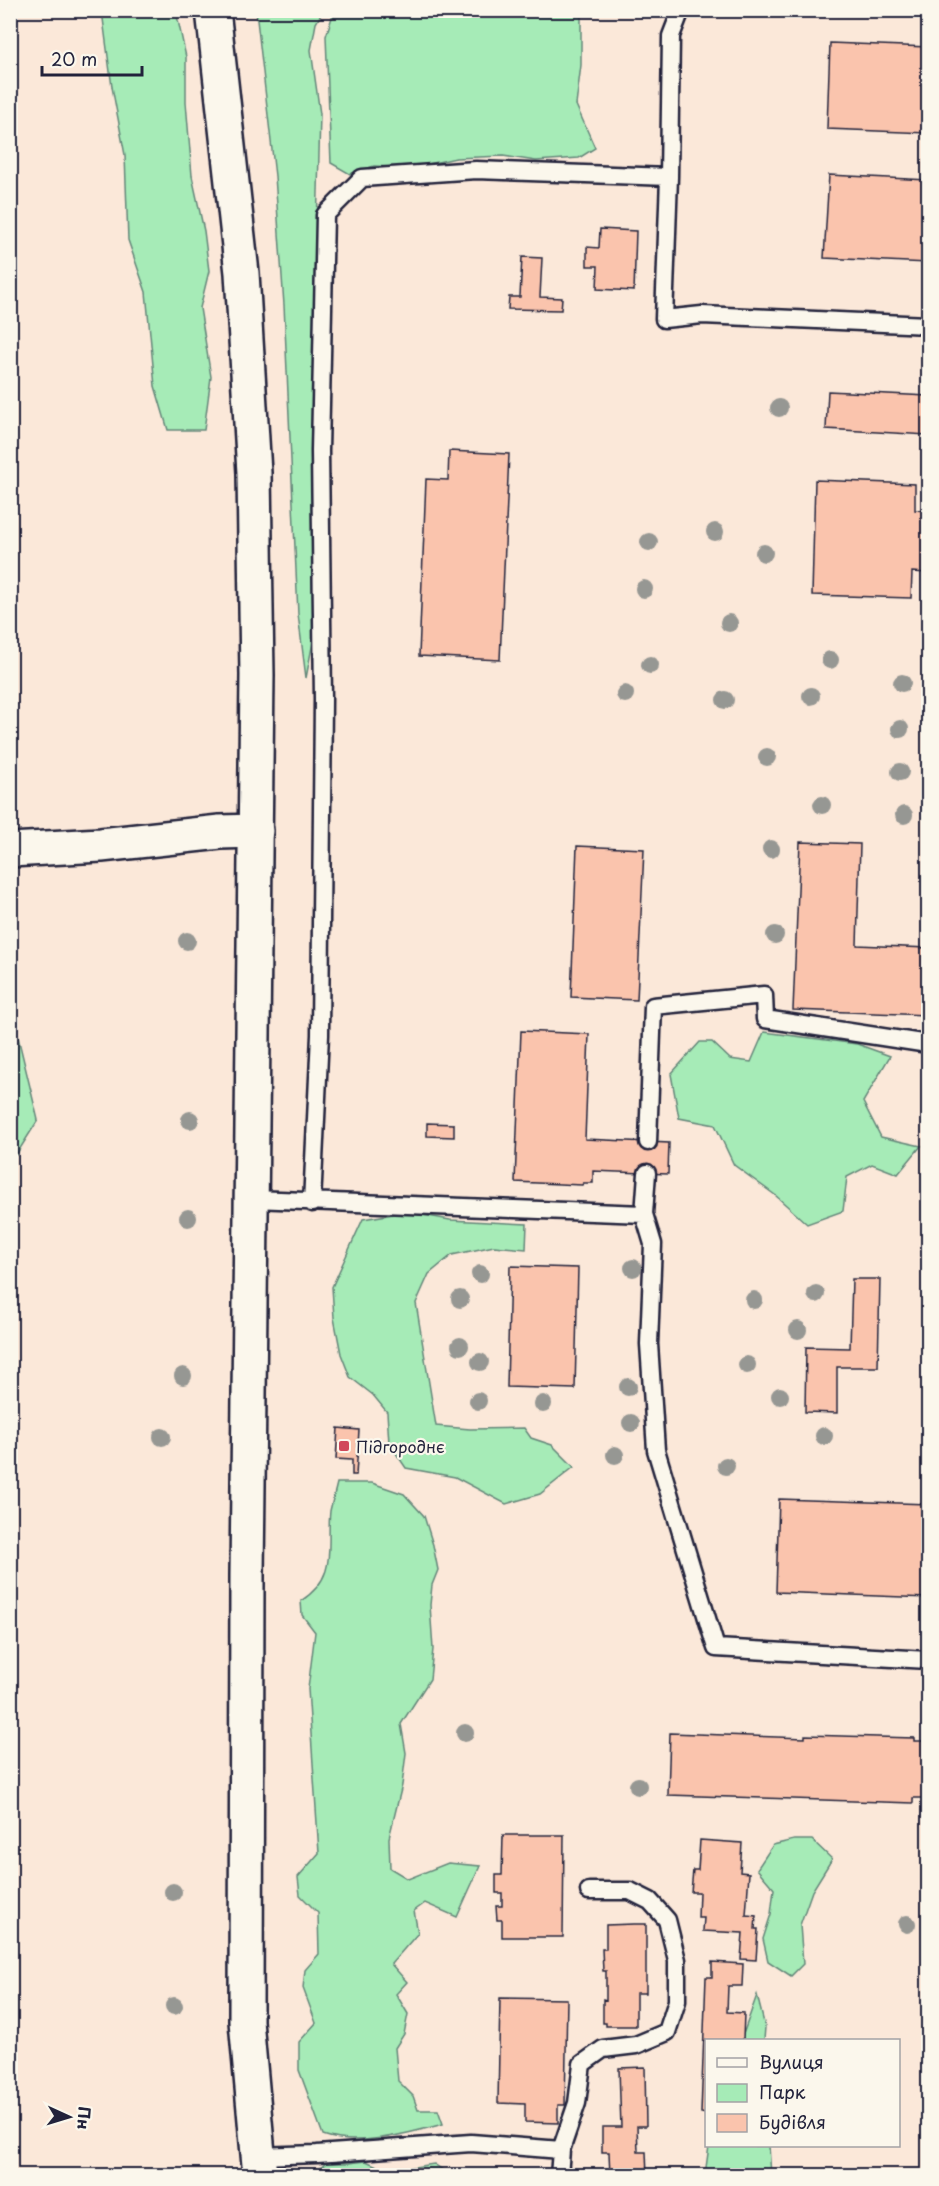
<svg xmlns="http://www.w3.org/2000/svg" width="939" height="2186" viewBox="0 0 939 2186" font-family="'Playpen Sans',sans-serif">
<style>
.green{fill:#a6ebb7;stroke:#648679;stroke-width:1.5}
.building{fill:#fac4ad;stroke:#22223b;stroke-width:1.5}
.lines{fill:none;stroke-linecap:round;stroke-linejoin:round}
.lane-casing{stroke:#22223b;stroke-width:21}
.street-casing{stroke:#22223b;stroke-width:38}
.highway-casing{stroke:#22223b;stroke-width:38}
.lane{stroke:#fbf7ec;stroke-width:16}
.street{stroke:#fbf7ec;stroke-width:33}
.highway{stroke:#fbf7ec;stroke-width:33}
.tree{fill:#969793}
.poi-dot{fill:#d1495b;stroke:#fbf7ec;stroke-width:2}
.labels{text-anchor:middle;dominant-baseline:central;stroke-width:4.5;stroke-linejoin:round;paint-order:stroke}
.poi-label{font-size:16px;fill:#22223b;stroke:#fbf7ec;text-anchor:start}
</style>
<rect width="100%" height="100%" fill="#fbe8d9"/>
<filter id="ink" filterUnits="userSpaceOnUse"><feTurbulence type="fractalNoise" baseFrequency=".0167" numOctaves="2"/><feDisplacementMap in="SourceGraphic" scale="12" xChannelSelector="R" yChannelSelector="G"/><feConvolveMatrix kernelMatrix="1 2 1 2 8 2 1 2 1" color-interpolation-filters="sRGB"/></filter>
<g filter="url(#ink)">
<path class="green" d="M102,11H176L186,57V102L192,176L204,231L209,271L200,308L211,377L204,430H168L155,386L146,292L128,240L125,155L112,87Z
M256,11H323L316,23L311,50L320,114L317,231V621L306,678L298,614L284,305L275,176Z
M334,11H581V65L576,105L595,148L579,158L536,161L503,156L456,158L410,168L374,166L350,174L331,163L326,36Z
M11,1015L18,1037L38,1120L16,1155L11,1157Z
M764,1032L857,1044L890,1056L863,1102L881,1137L921,1146L898,1174L872,1164L847,1177L843,1211L807,1224L775,1195L734,1165L715,1125L679,1118L671,1074L700,1042H712L730,1059L751,1062Z
M406,1212L450,1220L527,1224L526,1249L494,1246L452,1255L429,1274L416,1303L436,1426L470,1429L524,1428L531,1438L552,1445L574,1467L540,1494L506,1504L455,1477L406,1468L389,1443L387,1412L373,1395L350,1377L341,1354L334,1318L332,1287L363,1219Z
M337,1483H372L404,1494L424,1516L433,1545L438,1570L432,1585L430,1605L433,1649L430,1679L401,1724L406,1753L402,1785L389,1838L390,1868L408,1879L448,1863L480,1866L457,1917L425,1903L414,1911L418,1933L391,1964L407,1982L396,1994L408,2014L404,2034L395,2048L398,2081L413,2096L418,2110H438L443,2124C408,2133 359,2148 323,2135L299,2070V2042L316,2023L303,1988L305,1970L319,1954L318,1913L300,1895L298,1877L319,1853L308,1689L315,1632L302,1615L301,1601C339,1576 326,1547 330,1511C332,1502 335,1492 337,1483Z
M794,1840H812L832,1859L812,1891L800,1925L803,1964L791,1976L768,1961L763,1939L771,1914L774,1889L757,1869L773,1845Z
M757,1995L765,2027L764,2040H741Z
M709,2146H769L771,2175H705Z
M366,2161L388,2171L434,2164L450,2175L318,2176L316,2172L326,2163H349Z"/>
<path class="building" d="M847,10H928V15L847,14Z
M830,43L928,47V133L827,129Z
M829,175L928,180V263L824,258Z
M600,229L636,231L634,291L597,289L598,266H587V247L599,248Z
M522,257L542,258L540,297L562,298L561,310L508,309L509,297H520Z
M828,391L928,396V435L826,429Z
M449,451L509,454L500,660L419,656L426,479L448,480Z
M815,480L915,484V510L928,511V573L912,572L911,598L812,595Z
M800,842L860,844L857,945L928,948V1015L793,1010Z
M577,846L644,849L637,1000L571,997Z
M521,1031L589,1034L585,1139L669,1143L668,1174L593,1171V1183H583L582,1185L515,1182Z
M427,1123L454,1124V1137L427,1136Z
M510,1266L578,1268L575,1389L507,1387Z
M852,1279H880L878,1367H837V1413L805,1412L806,1347L850,1348Z
M338,1428L359,1430L356,1475H352V1460L336,1459Z
M779,1499L928,1504V1598L776,1592Z
M670,1733L805,1738V1735L914,1738V1741H928V1798H913V1803L668,1795Z
M503,1835H564L563,1937H502V1920H497L496,1906H502V1893H496V1875H502Z
M700,1840L742,1843L740,1872L749,1873L746,1915L756,1916L755,1929H758L756,1960L741,1959L743,1933L703,1931L704,1918H698L699,1892H691L693,1870H698Z
M634,1924H646V1993H636V2026H606V2023H603V1999L606,2000V1971H603L602,1949H606V1925Z
M712,1962L743,1964L742,1986H728L727,2012L744,2013L743,2040H706V2114L701,2113L706,1977H712Z
M500,1998L567,1999L565,2105H558V2123L525,2122V2104L498,2103Z
M645,2067L646,2126H637L638,2152H646L647,2176H610L609,2152H602V2127H621L619,2068Z"/>
<g class="lines">
<g class="lane-casing">
<path id="lane" d="M681,10L671,36L669,177L664,319L702,315L928,325
M648,1142L653,1006L764,995L765,1019L928,1044
M253,1199L644,1214L653,1244L649,1344L656,1450L716,1648L928,1660
M312,1203L320,1035L323,699L320,451L325,215L362,178L476,170L669,177
M644,1214L647,1173
M258,2156L317,2154L471,2143L561,2150L577,2103L582,2064L603,2049L636,2045L667,2032L677,2001V1960L667,1920L650,1901L630,1891H589
M559,2176L561,2150"/>
</g>
<g class="street-casing">
<path id="street" d="M10,850L101,845L220,832L256,831"/>
</g>
<g class="highway-casing">
<path id="highway" d="M213,10L242,273L254,473L257,675L247,1575L246,2021L260,2176"/>
</g>
<use href="#lane" class="lane"/>
<use href="#street" class="street"/>
<use href="#highway" class="highway"/>
</g>
<g class="tree">
<circle cx="779" cy="408" r="9"/>
<circle cx="715" cy="532" r="9"/>
<circle cx="649" cy="542" r="9"/>
<circle cx="764" cy="553" r="9"/>
<circle cx="644" cy="589" r="9"/>
<circle cx="729" cy="623" r="9"/>
<circle cx="830" cy="660" r="9"/>
<circle cx="650" cy="665" r="9"/>
<circle cx="902" cy="683" r="9"/>
<circle cx="625" cy="694" r="9"/>
<circle cx="811" cy="696" r="9"/>
<circle cx="725" cy="700" r="9"/>
<circle cx="900" cy="729" r="9"/>
<circle cx="767" cy="757" r="9"/>
<circle cx="900" cy="772" r="9"/>
<circle cx="822" cy="805" r="9"/>
<circle cx="904" cy="815" r="9"/>
<circle cx="771" cy="849" r="9"/>
<circle cx="775" cy="935" r="9"/>
<circle cx="187" cy="941" r="9"/>
<circle cx="190" cy="1120" r="9"/>
<circle cx="188" cy="1218" r="9"/>
<circle cx="633" cy="1268" r="9"/>
<circle cx="480" cy="1274" r="9"/>
<circle cx="816" cy="1294" r="9"/>
<circle cx="460" cy="1299" r="9"/>
<circle cx="754" cy="1300" r="9"/>
<circle cx="798" cy="1330" r="9"/>
<circle cx="460" cy="1346" r="9"/>
<circle cx="480" cy="1362" r="9"/>
<circle cx="747" cy="1365" r="9"/>
<circle cx="183" cy="1376" r="9"/>
<circle cx="628" cy="1387" r="9"/>
<circle cx="780" cy="1396" r="9"/>
<circle cx="478" cy="1401" r="9"/>
<circle cx="543" cy="1404" r="9"/>
<circle cx="631" cy="1423" r="9"/>
<circle cx="824" cy="1436" r="9"/>
<circle cx="162" cy="1437" r="9"/>
<circle cx="615" cy="1455" r="9"/>
<circle cx="726" cy="1466" r="9"/>
<circle cx="465" cy="1733" r="9"/>
<circle cx="638" cy="1786" r="9"/>
<circle cx="173" cy="1892" r="9"/>
<circle cx="907" cy="1924" r="9"/>
<circle cx="174" cy="2006" r="9"/>
</g>
</g>
<rect class="poi-dot" x="338" y="1440" width="12" height="12" rx="3"/>
<g class="labels">
<g class="poi-label">
<text x="356" y="1446">Підгороднє</text>
</g>
</g>
<rect width="939" height="2186" fill="none" stroke="#fbf7ec" stroke-width="36"/>
<rect x="18" y="18" width="903" height="2150" fill="none" stroke="#22223b" stroke-width="2" filter="url(#ink)"/>
<rect x="705" y="2039" width="195" height="108" fill="#fbf7ec" stroke="#a4a2a5" stroke-width="1.5"/>
<rect x="717" y="2058" width="30" height="9" fill="#fbf7ec" stroke="#a4a2a5" stroke-width="1.5"/>
<text x="759" y="2069" font-size="18" fill="#22223b">Вулиця</text>
<rect x="717" y="2084" width="30" height="18" fill="#a6ebb7" stroke="#a4a2a5" stroke-width="1.5"/>
<text x="759" y="2099" font-size="18" fill="#22223b">Парк</text>
<rect x="717" y="2114" width="30" height="18" fill="#fac4ad" stroke="#a4a2a5" stroke-width="1.5"/>
<text x="759" y="2129" font-size="18" fill="#22223b">Будівля</text>
<g transform="translate(69 2117) rotate(94)" stroke="#fbf7ec" stroke-width="4.5" paint-order="stroke">
<path d="M0-4.5L10 22L0 15L-10 22Z" fill="#22223b"/>
<text y="-9" font-size="16" font-weight="bold" text-anchor="middle" fill="#22223b">Пн</text>
</g>
<path d="M42 66v9h100v-9" fill="none" stroke="#22223b" stroke-width="3"/>
<text x="51" y="66" font-size="18" fill="#22223b" stroke="#fbf7ec" stroke-width="4.5" paint-order="stroke">20 m</text>
</svg>
